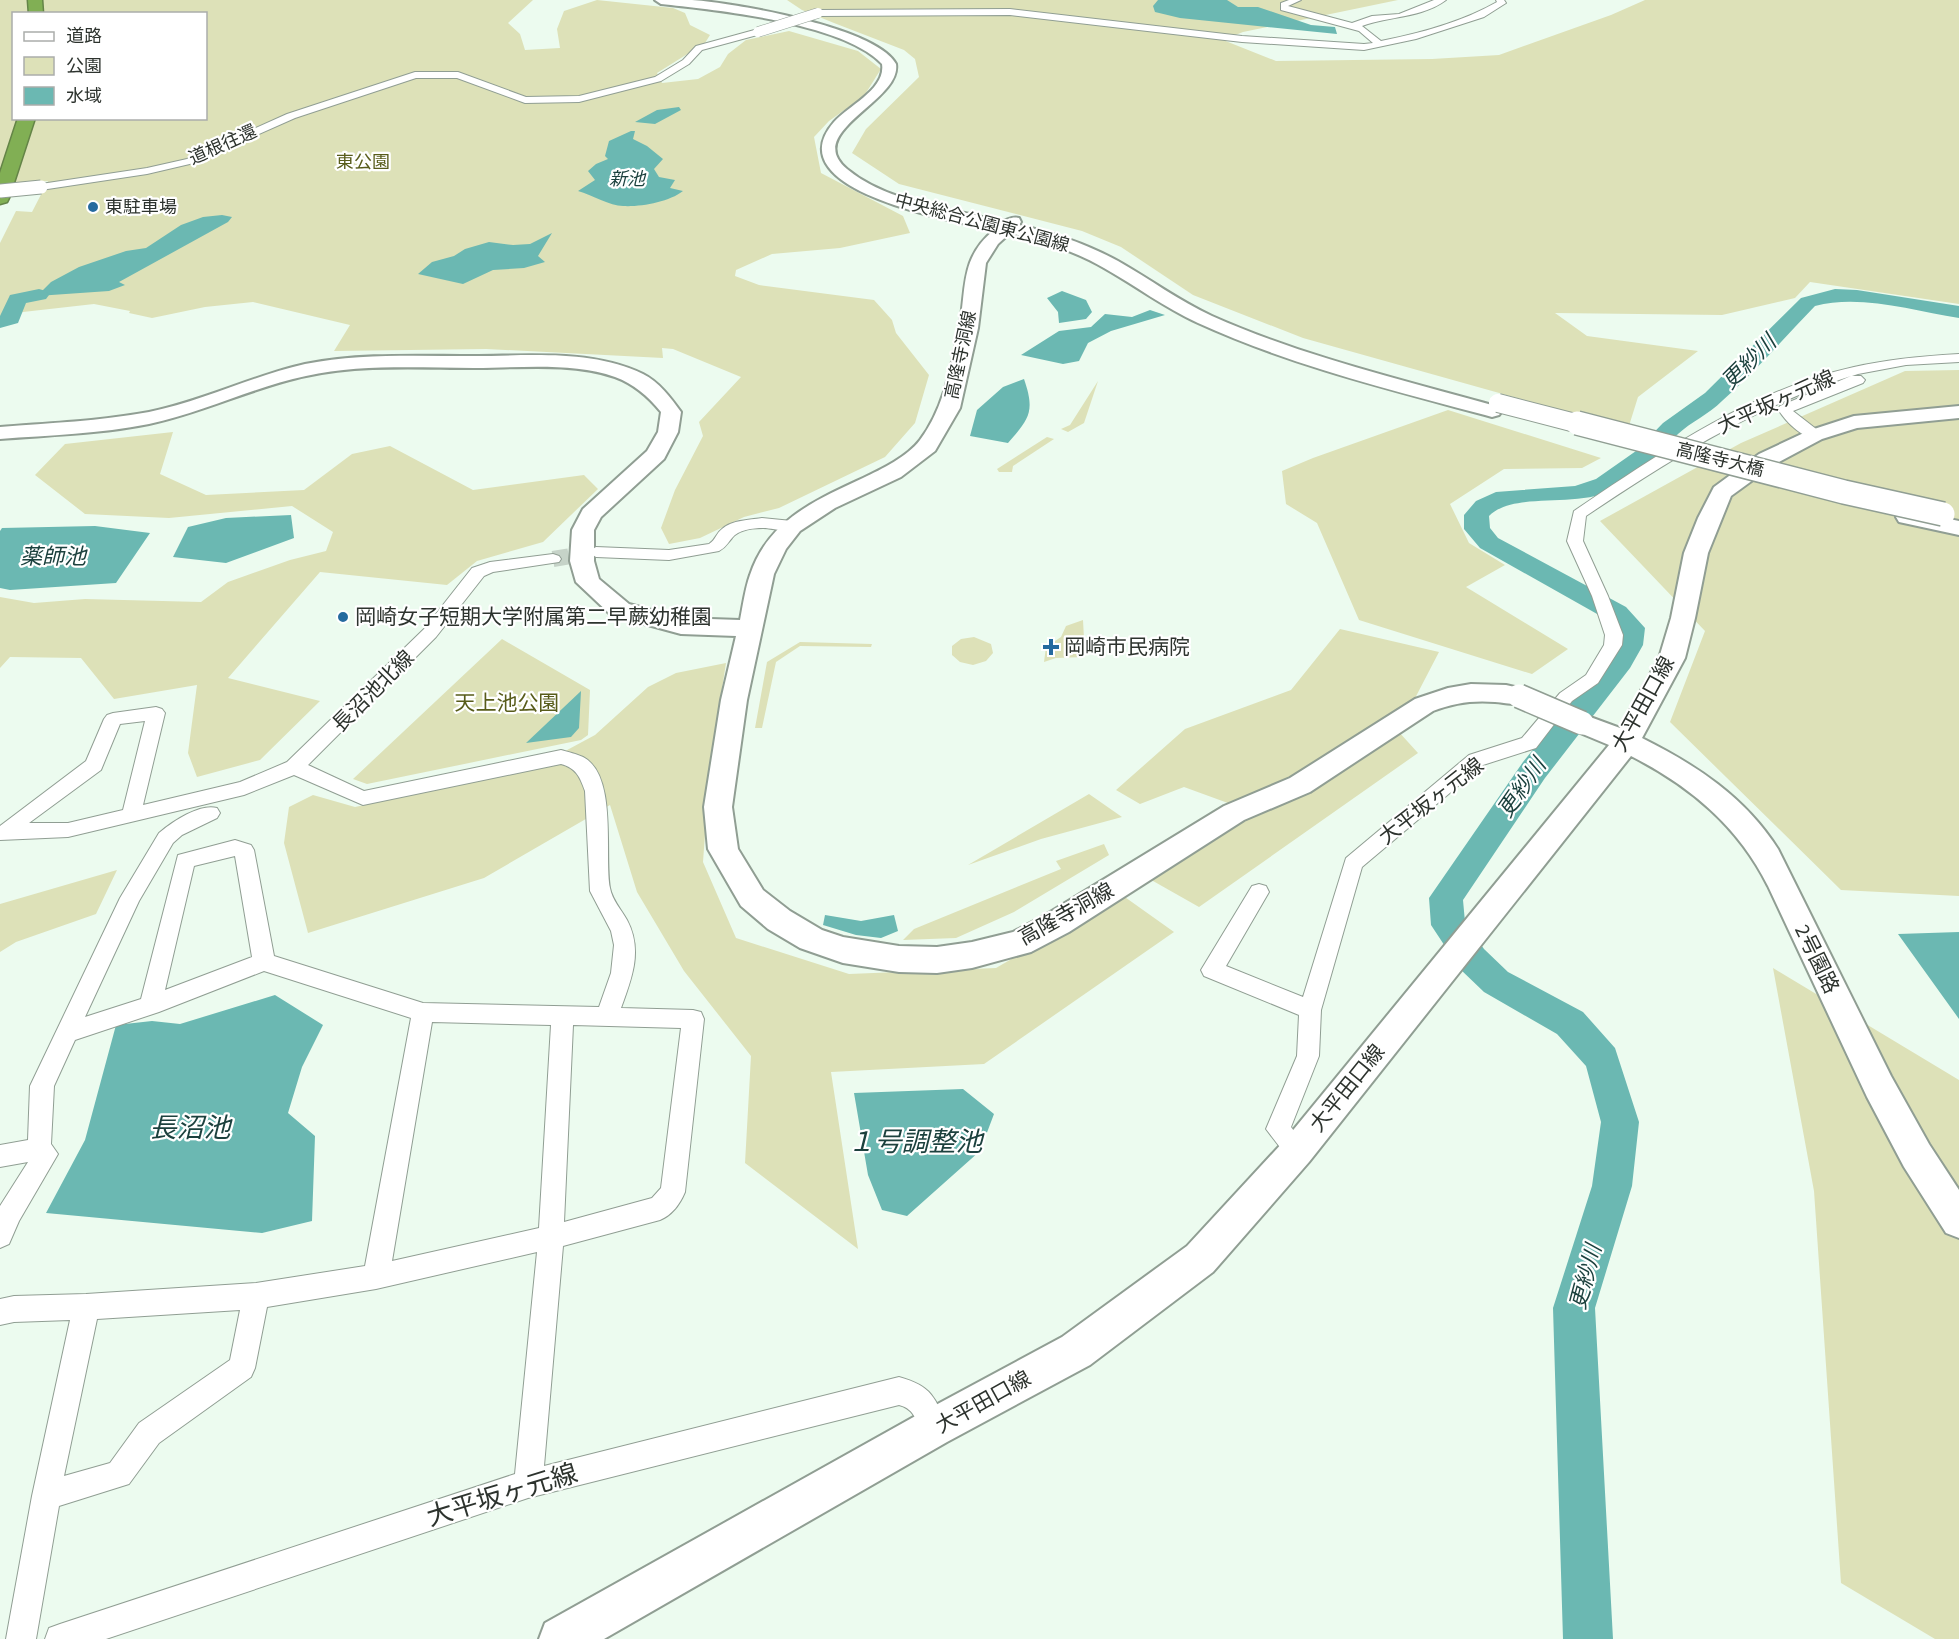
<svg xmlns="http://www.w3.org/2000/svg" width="1959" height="1639" viewBox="0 0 1959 1639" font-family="'Source Sans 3','Noto Sans JP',sans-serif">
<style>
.green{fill:#dde1b8;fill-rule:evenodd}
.water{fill:#6bb8b2}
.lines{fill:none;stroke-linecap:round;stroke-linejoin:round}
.river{fill:#6bb8b2;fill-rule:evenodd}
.street-tunnel{stroke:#c6d3c8;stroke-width:16;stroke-dasharray:16 8;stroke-linecap:butt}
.street-casing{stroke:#909e93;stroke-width:2}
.secondary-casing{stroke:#909e93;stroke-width:4}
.highway-casing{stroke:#648447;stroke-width:3}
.street{fill:#fff;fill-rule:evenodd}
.secondary{fill:#fff;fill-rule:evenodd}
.highway{fill:#81af54;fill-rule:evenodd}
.street-bridge-far1-casing{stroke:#909e93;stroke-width:11;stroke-linecap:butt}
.street-bridge-casing{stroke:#909e93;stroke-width:15;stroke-linecap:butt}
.secondary-bridge-far1-casing{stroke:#909e93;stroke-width:20;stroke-linecap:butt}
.secondary-bridge-casing{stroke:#909e93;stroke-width:26;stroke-linecap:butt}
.street-bridge-far1{stroke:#fff;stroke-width:10}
.street-bridge{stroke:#fff;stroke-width:13}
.secondary-bridge-far1{stroke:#fff;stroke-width:18}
.secondary-bridge{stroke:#fff;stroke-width:23}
.poi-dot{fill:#256a9f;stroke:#fff;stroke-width:2}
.labels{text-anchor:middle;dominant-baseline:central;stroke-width:4.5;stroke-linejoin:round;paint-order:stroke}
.far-street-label{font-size:18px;fill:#2d332e;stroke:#fff}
.far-park-label{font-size:18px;fill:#585c1b;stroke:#fff}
.far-water-label{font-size:18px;font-style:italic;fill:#1c413e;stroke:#fff}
.far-poi-label{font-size:18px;fill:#2d332e;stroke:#fff;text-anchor:start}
.street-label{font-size:21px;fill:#2d332e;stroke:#fff}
.poi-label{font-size:21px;fill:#2d332e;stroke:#fff;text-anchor:start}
.park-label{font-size:21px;fill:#585c1b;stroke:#fff}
.water-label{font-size:22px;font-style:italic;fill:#1c413e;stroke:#fff}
.near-street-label{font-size:26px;fill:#2d332e;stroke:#fff}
.near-water-label{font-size:27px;font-style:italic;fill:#1c413e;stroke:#fff}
</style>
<rect width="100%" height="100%" fill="#ecfbef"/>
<path class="green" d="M0,0H533L508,23L520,34L525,50L560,48L557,29L564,11L597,0L673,8L685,13L690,25L710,35L705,43L657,73L662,83L698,79L720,67L728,54L746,40L789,31L858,51L881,69L864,96L829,121L814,137L821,173L903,216L910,233L840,248L772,254L736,270L735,276L759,285L874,300L892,320L896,333L929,375L915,423L885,457L779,508L744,517L700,538L669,544L661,528L675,490L703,436L699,422L741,377L673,349L662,348L663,358L486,349L334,351L350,325L253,302L205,307L152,318L129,313L130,311L94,304L23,312L0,321V243L16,211L32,212L48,181L0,186ZM14,14H206V118H14Z
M787,0H1398L1243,32L1223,40L1276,61L1432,59L1499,55L1611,15L1645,0H1959V304L1810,282L1795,298L1722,315L1555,313L1587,336L1698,351L1638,397L1628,429L1303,338L1193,295L1121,247L1082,231L899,184L852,153L866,129L919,77L915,59L904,50L834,23L802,10Z
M1959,370V896L1841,890L1670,722L1705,631L1600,521L1741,443L1905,371Z
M1098,381L1084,423L1068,432L1061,429L1070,425Z
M1448,410L1601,458L1582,468L1504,469L1450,504L1469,543L1505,565L1466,587L1568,649L1532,674L1359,620L1317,523L1286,504L1282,471L1313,458Z
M173,432L160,474L206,495L304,490L352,454L390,446L473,490L584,475L598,489L543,542L477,561L447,585L320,572L228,678L320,701L260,760L197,777L188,753L197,685L114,699L81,658L10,657L0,668V597L34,603L85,599L201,602L228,582L290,560L326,551L333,532L292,506L169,518L85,514L35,475L65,444Z
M1047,437L1054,439L1013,466L1012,472H999L997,469Z
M1083,620L1085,657L1056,658L1044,662L1046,647L1061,637L1066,626Z
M1340,629L1439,652L1398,731L1418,753L1199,907L1146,877L1247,810L1184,787L1140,804L1116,790L1185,729L1291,690Z
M974,637L991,644L993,653L986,661L973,665L960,662L952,655V646L961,639Z
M502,639L590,690L588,735L581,740L367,784L353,779Z
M800,642L872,644L871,647L800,646L776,662L762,728H755L767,662Z
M726,663L710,766L703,862L736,938L849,974L996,968L1122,895L1174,932L984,1064L831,1072L858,1249L745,1163L751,1056L684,971L637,892L610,805L484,878L308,933L284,843L289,807L313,795L355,807L530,770L595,735L648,687L676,673Z
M1089,794L1122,817L1041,839L968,865Z
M1104,844L1109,855L1014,912L956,938L903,940L914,929L1061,869L1056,861Z
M117,870L96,914L16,942L0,952V904Z
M1773,968L1959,1080V1639H1935L1841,1583L1814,1191Z"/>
<path class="water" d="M1158,0H1227L1238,7H1258L1311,25L1335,27L1337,34L1180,18L1155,12L1153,6Z
M679,107L681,110L655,124L635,122L657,110Z
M631,131H635L633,139L647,146L663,159L654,169L659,177L675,180L670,188L683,191C669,202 641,207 623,206C610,206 592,195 578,191L595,180L588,171L596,164L608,159L605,156L609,141Z
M222,215L232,217L228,222L119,282L125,285L109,291L37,296L51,282L79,267L126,251L146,248L181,225L203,217Z
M552,233L538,256L545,262L524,268L493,270L463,284L418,274L432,262L454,256L465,249L489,242L513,245L530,244Z
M1062,291L1086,300L1092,312L1086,319L1059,323L1058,312L1047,298Z
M1150,310L1165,315L1111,331L1088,343L1079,361L1063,364L1021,355L1059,331L1091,327L1105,314L1132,317Z
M1024,379C1035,411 1030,418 1008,443L970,436L977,410L1003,387Z
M291,515L294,538L226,563L173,557L188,527L226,518Z
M95,526L150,533L116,583L10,590L0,588V531L2,528Z
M581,691L579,728L571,737L526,743Z
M825,915L861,921L894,915L898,931L881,938L856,935L823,925Z
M1959,932V1019L1898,934Z
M275,995L323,1025L302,1067L288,1113L315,1136L312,1221L262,1233L46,1213L85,1140L116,1025L152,1021L180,1024Z
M963,1089L994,1114L980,1151L907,1216L882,1210L868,1175L854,1093Z"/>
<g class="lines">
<path class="river" d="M39,289L46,291L49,295L46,299L26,303L18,323L0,328V316L10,295Z
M1835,289L1857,290L1959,306V318C1913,311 1861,294 1815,306C1784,338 1755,372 1722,401C1709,414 1691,422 1678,434C1658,453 1640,473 1616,488C1579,510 1515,490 1489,516L1490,528L1498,538L1626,607L1645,628L1643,645L1630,668L1545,778L1463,900L1465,922L1484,949L1508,972L1583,1012L1615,1048L1639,1122L1632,1186L1595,1308L1613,1639H1563L1553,1308L1592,1186L1601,1122L1586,1066L1557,1034L1484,992L1460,969L1431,925L1429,898L1523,762L1609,656L1615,645L1617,630L1606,619L1480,548L1464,529V515L1476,501L1496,492L1575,486L1596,479L1636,451L1663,423L1705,393L1801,298Z"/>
<path class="street-tunnel" d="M553,559L595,552"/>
<g class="street-casing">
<path id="street" d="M1289,0H1301L1288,6L1352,23L1372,16L1399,14L1434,0H1446C1422,18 1389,16 1362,26L1381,41C1421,33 1462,22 1497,2L1496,0H1504L1506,3L1484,17L1416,39L1364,50L1242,42L1010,15L818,16L814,13L818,10L1010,9L1242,36L1364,44L1373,43L1359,31L1281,10V3Z
M758,29L762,32L761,34L702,50L689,64L661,81L579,102L525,103L457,78H416L295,118L194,163L147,174L41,190L35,187L41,184L147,168L187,159L287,114L415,72H458L526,97L579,96L655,77L683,60L696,46Z
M1959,354V362L1906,365L1858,374L1852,376H1861L1865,380L1863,383L1793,411L1820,432L1822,435L1820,438C1805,442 1785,421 1778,409L1780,406L1851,376C1754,407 1670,459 1586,516L1583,541L1608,596L1623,635L1622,645L1598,683L1572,701L1536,748L1483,765L1362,867L1321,1010L1319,1056L1291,1127L1309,1151L1305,1159L1297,1162L1289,1159L1266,1129L1297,1056L1299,1015L1204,976L1201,970L1252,886L1259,884L1266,886L1269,892L1226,966L1303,997L1346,858L1469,755L1522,738L1560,693L1586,675L1604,645L1605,635L1592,596L1567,541L1574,511C1660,453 1751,390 1854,367C1889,359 1923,356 1959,354Z
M762,518L792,521L800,526C792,535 774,528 763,528C753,528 738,530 732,538C727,544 726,547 719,551L669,560L596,557L588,552L596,547L669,550L709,544C716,540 716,533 722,529C732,520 749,520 762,518Z
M553,554L559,556L561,559L559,562L493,572L484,576L436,637L308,765L364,791L561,750C568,752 577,754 583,757C618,775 604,855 610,888C612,900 621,909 627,920C643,950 632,978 621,1008L693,1010L701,1012L704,1019L685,1192C680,1204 672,1215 660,1220L563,1246L544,1466L899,1377C932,1386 936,1398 947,1428L943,1438L933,1442L923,1438C917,1424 916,1409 899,1405L528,1498L106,1639H45L49,1628L60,1624L515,1474L537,1252L376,1289L267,1307L255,1368L251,1377L159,1443L129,1484L59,1506L36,1639H6L32,1496L70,1320L14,1322L0,1325V1299L14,1296L86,1294L256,1283L365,1266L411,1018L264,971L159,1012L75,1040L54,1086L51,1144L58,1154L19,1221L9,1244L0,1248V1206L28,1162L0,1167V1145L28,1140L30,1086L120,898L159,833C172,822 200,803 217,808L220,813L217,818L182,835L173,843L139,901L85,1017L141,999L178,855L235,840L251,845L254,850L274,956L423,1003L599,1007L611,973L614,945L611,931L590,891L585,791C580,777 576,768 561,764L363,805L294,775L244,795L68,837L0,840V826L86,761L104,719L107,715L113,713L156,707L162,709L165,713L143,805L240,782L287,762L424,629L472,568L490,562ZM145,721L123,810L68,823H29L101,770L120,724ZM235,856L252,957L165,990L194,866ZM432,1022L551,1025L539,1228L392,1261ZM573,1025L681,1028L661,1188L652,1198L564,1222ZM240,1310L230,1360L139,1423L110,1463L64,1476L97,1319Z"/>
</g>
<g class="secondary-casing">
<path id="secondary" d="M655,0C667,0 680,0 692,0C734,3 876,27 896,64C902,101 802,132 847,169C882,198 933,206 975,215C983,217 994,222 1002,221C1009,220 1011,216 1019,218L1021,222L1019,225C1054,233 1087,244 1118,261C1150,279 1179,301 1212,316C1304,357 1403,380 1499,407L1502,411L1499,415L1492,417L1485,415C1388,389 1290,365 1198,323C1165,308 1136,286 1104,268C1075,251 1043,241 1010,233L998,244L986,263L978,328L960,408L935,451L901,477L835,508L800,531L786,549L774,574L747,700L732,807L738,849L763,890L790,911L822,930L843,937L899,946L937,947L972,942L1013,932L1047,914L1224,806L1290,778L1415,699L1448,688L1471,684L1506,685L1528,690L1532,696L1528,702C1517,706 1507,703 1495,702C1473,700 1453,703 1433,711L1310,792L1244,820L1069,932L1031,952L972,968L937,973L899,972L843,963L800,948L768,929L741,906L708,849L704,807L721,700L736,636L681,634L611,615L576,582L570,561L572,530L583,509L647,451L658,432L661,412C648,396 634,384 615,377C572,362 519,368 474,368C418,368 361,364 306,376C253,387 203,413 149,424C100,434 50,435 0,439V427C50,423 100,421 149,412C203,401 252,376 305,364C360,353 417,356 473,356C527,356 592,349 643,374C659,382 671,398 681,412L678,432L664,459L601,517L594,530V561L599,579L629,604L681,618L740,620C743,605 745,589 750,575C768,520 816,500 863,478C882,469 907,457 920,440C944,408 951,367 959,329C967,289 959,259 994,230C954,221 774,191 834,122C849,105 886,89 882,64C844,23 717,10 661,4Z
M1959,406V418L1857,428L1822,439L1775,464L1731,496L1708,553L1695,618L1685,658L1642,738C1696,765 1745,797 1778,849L1891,1076L1929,1144L1959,1190V1238L1946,1233L1904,1167L1867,1097L1768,886C1738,826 1690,786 1631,756L1309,1162L1213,1272L1090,1365L947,1442L604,1639H539L545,1623L919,1414L1062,1337L1187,1246L1285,1140L1609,745L1573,730L1569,723L1573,716L1582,714L1620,728L1659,658L1671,618L1684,553L1698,518L1714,487L1759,454L1808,431L1854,416Z
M1907,510L1959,521V535L1899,522L1896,517L1899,512Z"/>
</g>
<g class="highway-casing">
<path id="highway" d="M28,0H42L43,14H29Z
M18,118H35L9,198L7,202L0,204V173Z"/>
</g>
<use href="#street" class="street"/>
<use href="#secondary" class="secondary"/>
<use href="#highway" class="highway"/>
<g class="street-bridge-far1-casing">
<path id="street-bridge-far1" d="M758,32L818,13"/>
</g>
<g class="street-bridge-casing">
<path id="street-bridge" d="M0,191L41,187"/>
</g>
<g class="secondary-bridge-far1-casing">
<path id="secondary-bridge-far1" d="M1498,403L1583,425"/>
</g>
<g class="secondary-bridge-casing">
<path id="secondary-bridge" d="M1577,423L1844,492L1943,514
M1519,696L1582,723"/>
</g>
<use href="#street-bridge-far1" class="street-bridge-far1"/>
<use href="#street-bridge" class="street-bridge"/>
<use href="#secondary-bridge-far1" class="secondary-bridge-far1"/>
<use href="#secondary-bridge" class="secondary-bridge"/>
</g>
<g class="poi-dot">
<circle cx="93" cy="207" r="6"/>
<circle cx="343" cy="617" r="6"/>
<path d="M1048 638h6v6h6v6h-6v6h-6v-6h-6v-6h6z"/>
</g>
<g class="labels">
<g class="far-street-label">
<text transform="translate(223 145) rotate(-24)">道根往還</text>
<text transform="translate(982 223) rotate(15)">中央総合公園東公園線</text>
<text transform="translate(961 355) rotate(-78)">高隆寺洞線</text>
<text transform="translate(1720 460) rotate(14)">高隆寺大橋</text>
</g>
<g class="far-park-label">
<text x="363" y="162">東公園</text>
</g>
<g class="far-water-label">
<text x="627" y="179">新池</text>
</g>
<g class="far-poi-label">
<text x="105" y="207">東駐車場</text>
</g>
<g class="street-label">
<text transform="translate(1776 402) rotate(-24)">大平坂ヶ元線</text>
<text transform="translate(373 691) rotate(-45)">長沼池北線</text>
<text transform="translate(1643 704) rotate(-61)">大平田口線</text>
<text transform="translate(1431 801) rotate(-38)">大平坂ヶ元線</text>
<text transform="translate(1066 914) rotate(-29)">高隆寺洞線</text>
<text transform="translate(1817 959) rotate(64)">2号園路</text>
<text transform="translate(1347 1088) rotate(-51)">大平田口線</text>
<text transform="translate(983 1402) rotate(-29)">大平田口線</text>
</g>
<g class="poi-label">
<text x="355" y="617">岡崎女子短期大学附属第二早蕨幼稚園</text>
<text x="1064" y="647">岡崎市民病院</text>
</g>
<g class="park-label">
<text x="507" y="703">天上池公園</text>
</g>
<g class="water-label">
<text transform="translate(1749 362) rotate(-45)">更紗川</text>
<text x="53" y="557">薬師池</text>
<text transform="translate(1522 788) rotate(-55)">更紗川</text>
<text transform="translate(1586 1277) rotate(-75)">更紗川</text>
</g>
<g class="near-street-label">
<text transform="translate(502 1495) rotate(-17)">大平坂ヶ元線</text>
</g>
<g class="near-water-label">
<text x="190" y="1128">長沼池</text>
<text x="915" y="1142">１号調整池</text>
</g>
</g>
<rect x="12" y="12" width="195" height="108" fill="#ffffff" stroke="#abadab" stroke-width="1.5"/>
<rect x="24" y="32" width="30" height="9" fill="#ffffff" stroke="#abadab" stroke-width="1.5"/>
<text x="66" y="42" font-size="18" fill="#2d332e">道路</text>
<rect x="24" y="57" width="30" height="18" fill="#dde1b8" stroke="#abadab" stroke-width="1.5"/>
<text x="66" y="72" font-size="18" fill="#2d332e">公園</text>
<rect x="24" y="87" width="30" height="18" fill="#6bb8b2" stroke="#abadab" stroke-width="1.5"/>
<text x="66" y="102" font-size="18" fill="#2d332e">水域</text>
</svg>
